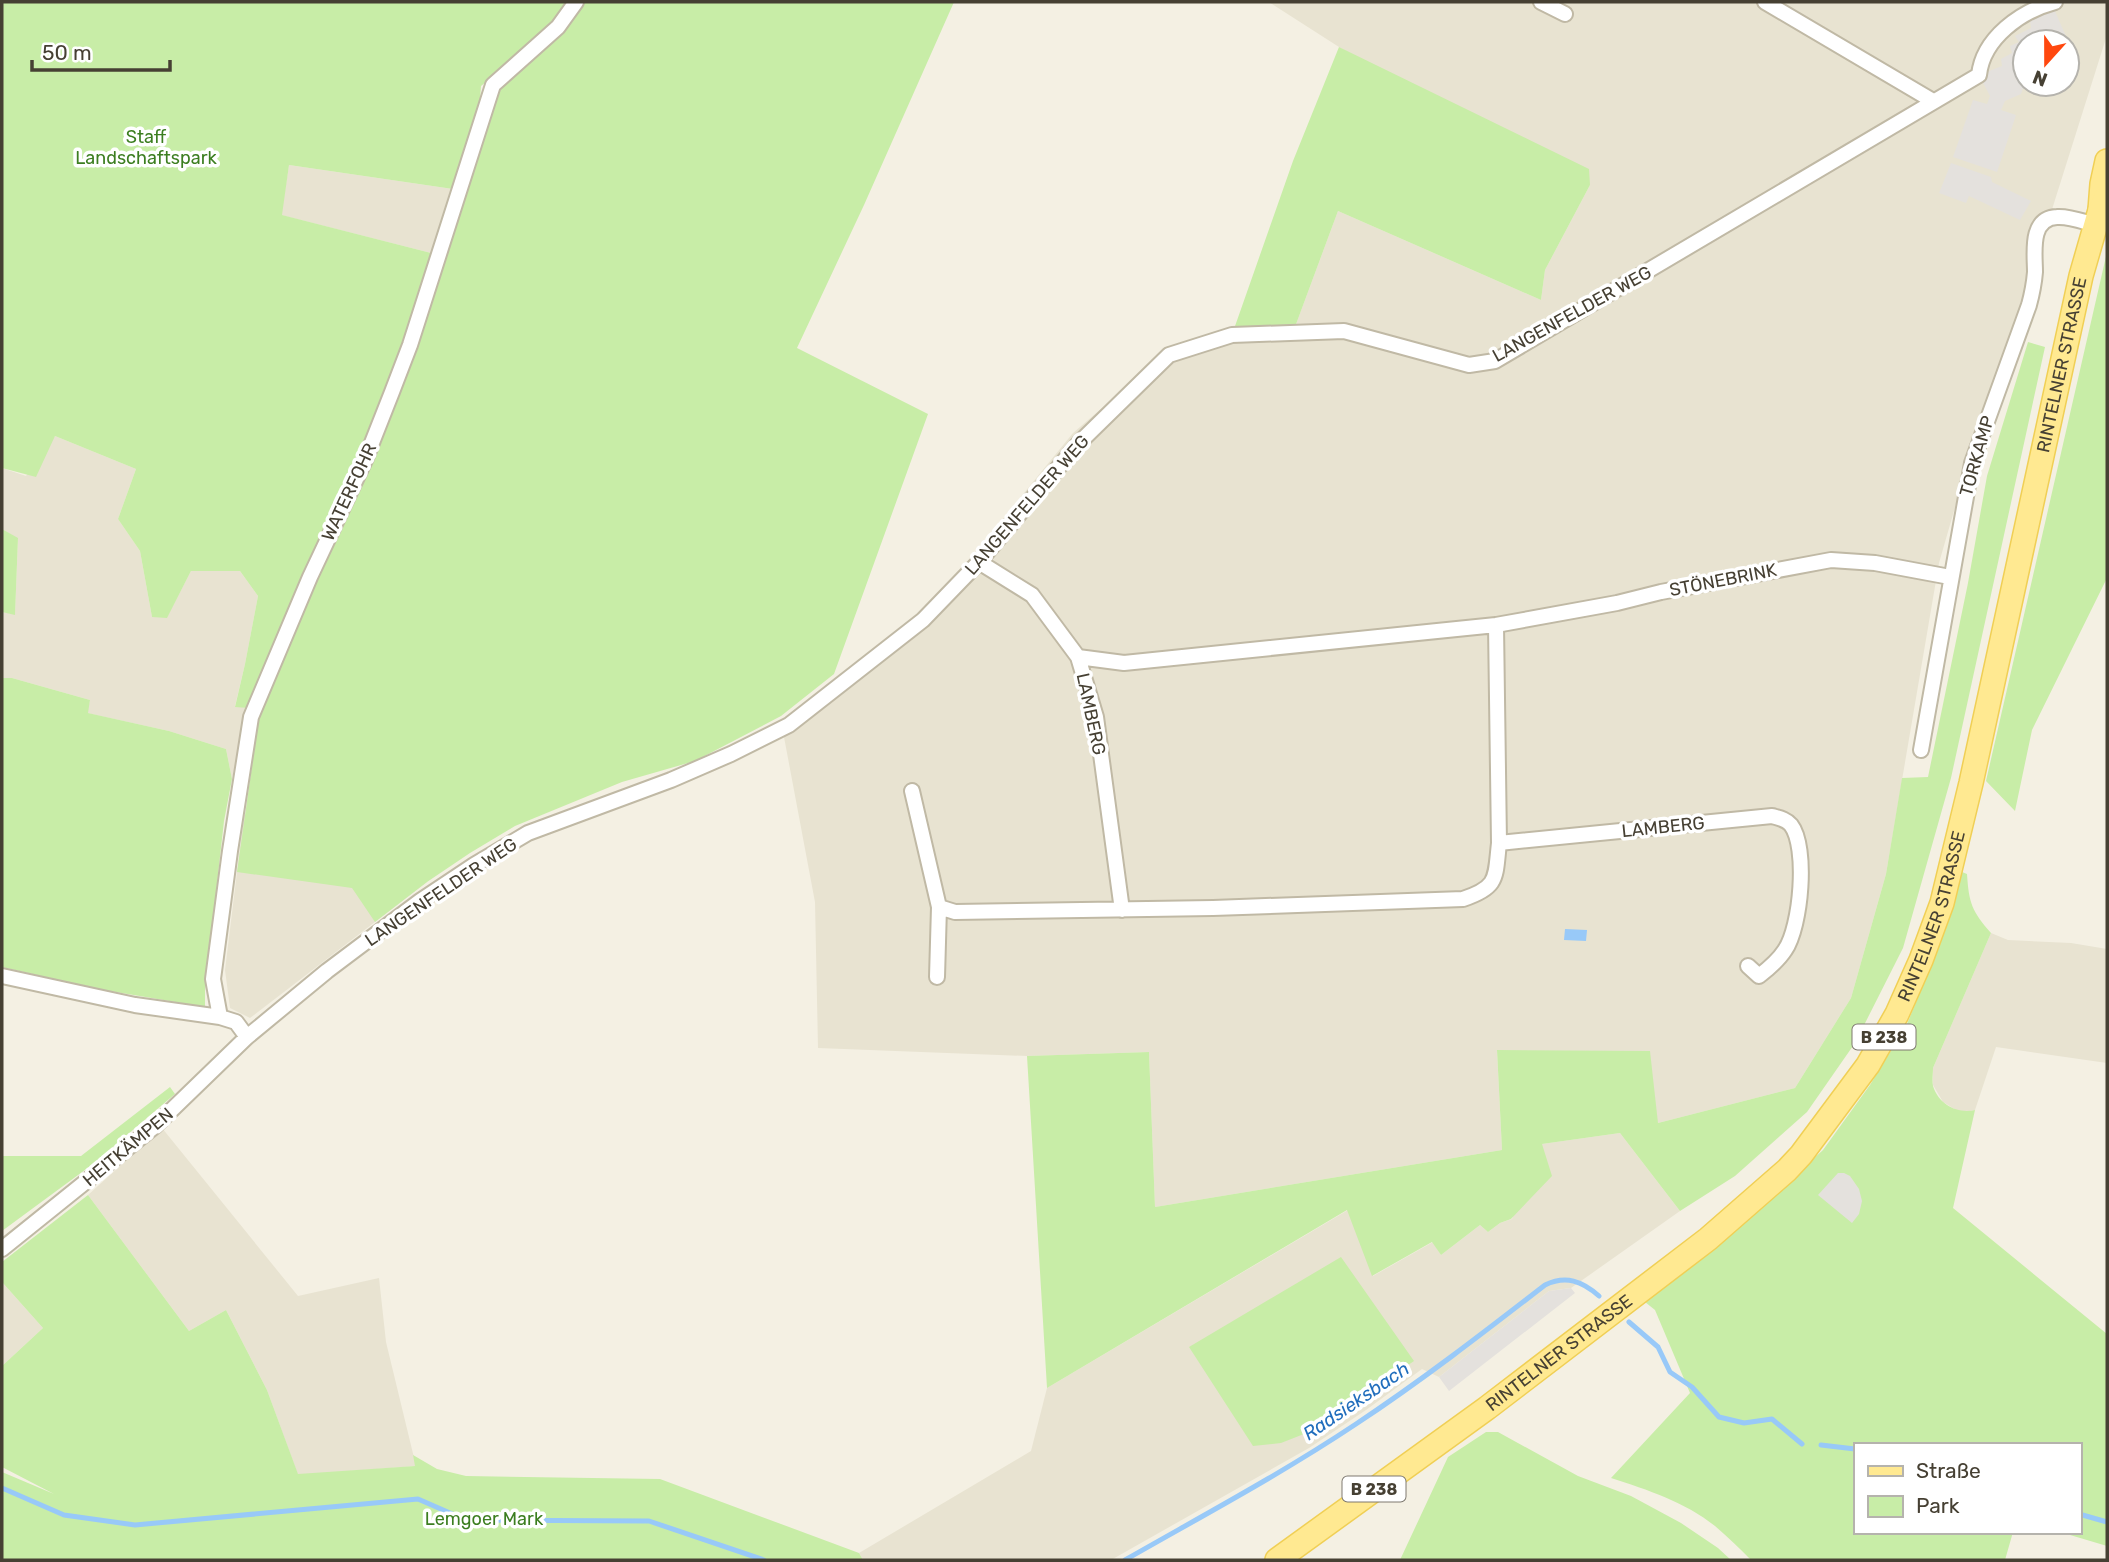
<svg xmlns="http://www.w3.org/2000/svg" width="2109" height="1562" viewBox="0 0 2109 1562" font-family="Rubik,sans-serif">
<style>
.residential{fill:#e8e3d1;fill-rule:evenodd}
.green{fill:#c8eda7}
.parking{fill:#e4e1dd}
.water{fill:#98c9f8}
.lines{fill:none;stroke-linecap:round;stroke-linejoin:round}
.stream{stroke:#98c9f8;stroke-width:5}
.minor-casing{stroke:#c0b9a5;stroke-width:18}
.primary-casing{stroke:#f0cf55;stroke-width:26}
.minor{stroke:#fff;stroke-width:14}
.primary{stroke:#ffe991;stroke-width:23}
.labels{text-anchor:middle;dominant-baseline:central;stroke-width:7;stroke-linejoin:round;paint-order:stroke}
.shield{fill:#fff;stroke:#7e7970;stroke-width:2}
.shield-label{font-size:16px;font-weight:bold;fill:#464033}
.park-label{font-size:18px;fill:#3c7e20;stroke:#fff}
.street-label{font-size:18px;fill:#464033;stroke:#fff}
.water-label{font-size:19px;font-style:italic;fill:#216ebd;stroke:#fff}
</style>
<rect width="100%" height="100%" fill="#f4f0e3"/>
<path class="residential" d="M1269,2H2107V35L2031,276L1983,410L1939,563L1886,874L1851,998L1795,1088L1658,1123L1497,1051L1502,1150L1155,1207L1149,1052L1027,1056L818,1048L815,902L784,737L935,602L1073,433L1167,352L1295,327L1338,211L1541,300L1545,270L1590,185L1339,47ZM2025,42H2067V84H2025Z
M289,165L453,189L435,254L281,215Z
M55,436L136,469L118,519L140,551L152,617H167L191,571H240L258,596L245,664L235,706L248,708L232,779L226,749L169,731L87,713L90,700L12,678H2V612L15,614L18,539L2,529V468L26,476Z
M244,815L427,882L250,1018L230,1008L225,970Z
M1991,933L2008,940L2071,943L2107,949V1063L1996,1047L1975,1110L1965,1112L1956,1110L1943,1102L1933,1085V1068Z
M162,1128L298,1296L379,1278L386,1342L416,1466L298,1475L267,1390L226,1310L189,1331L88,1195Z
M1620,1133L1680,1211L1571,1288L1549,1291L1439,1377L1422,1369L1366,1410L1309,1448L1111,1560H863L859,1553L1031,1451L1047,1388L1348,1210L1373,1276L1433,1242L1441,1255L1480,1225L1488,1232L1500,1223L1512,1219L1542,1144Z
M2,1282L43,1328L2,1366Z"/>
<path class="green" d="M2,2H571L556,24L481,86L480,99L453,189L289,165L282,215L435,254L409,334L356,466L336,504L248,708L235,707L245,664L258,596L240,571H191L167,618L152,617L140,551L118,519L136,469L55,436L36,477L2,468Z
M580,2H954L864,205L797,348L928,414L834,674L781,716L695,761L622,782L515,826L470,853L427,882L375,922L352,888L237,872L260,709L449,240L502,80Z
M1339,47L1589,169L1590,185L1545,270L1541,300L1338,211L1295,327L1234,329L1293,161Z
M2107,252V578L2032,730L2015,811L1986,781Z
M2028,342L2045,347L1951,778L1903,948L1855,1043L1807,1112L1735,1176L1680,1211L1620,1133L1542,1144L1552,1176L1511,1219L1500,1223L1488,1232L1480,1225L1441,1255L1432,1242L1372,1276L1347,1210L1047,1388L1027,1056L1149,1052L1155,1207L1502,1150L1497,1050L1650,1051L1658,1123L1795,1088L1851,998L1886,874L1902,778L1928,777L1968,583L1987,476Z
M2,529L18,538L15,615L2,612Z
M2,678H12L90,700L88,713L169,731L226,749L232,779L224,821L205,991V1007L98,989L2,967Z
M1962,872L1967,874C1969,904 1972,911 1991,933L1933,1068C1933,1073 1932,1081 1933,1086C1939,1105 1958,1114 1975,1110L1953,1208L2107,1334V1546L2060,1532H2079V1445H1855V1532H2013L2005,1560H1751C1740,1549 1728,1537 1715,1526C1685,1502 1648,1490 1611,1478L1690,1393L1655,1310L1645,1302L1738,1228L1823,1150L1870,1085L1907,1024L1938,949Z
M170,1087L175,1094L93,1164L2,1231V1156H81Z
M88,1195L189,1331L226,1310L267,1390L298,1474L415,1466L413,1455L437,1469L466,1476L660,1479L859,1553L863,1560H2V1472L54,1494L2,1467V1366L43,1328L2,1282V1262Z
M1341,1257L1414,1361L1309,1432L1281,1443L1253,1446L1189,1347Z
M1486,1432H1498L1578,1476L1631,1496L1681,1523L1718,1548L1731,1560H1400L1448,1457Z"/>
<path class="parking" d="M2054,9L2069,43L2025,42V83L2021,94L2005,101L2001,110L2016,115L1997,172L1953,157L1973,100L1987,104L1990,96L1979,75L2002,66L2001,59L2012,53L2010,46L2019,42L2015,36L2031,28L2030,20Z
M1951,163L1991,177L1992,182L2031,201L2020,220L1969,196L1966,203L1939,193Z
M1838,1173H1844L1850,1176L1859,1189L1862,1201L1859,1214L1852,1223L1818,1195Z
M1571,1288L1575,1293L1449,1391L1439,1377L1549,1291Z"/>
<path class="water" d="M1565,929L1587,930L1586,941L1564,940Z"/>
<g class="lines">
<path class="stream" d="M1629,1322L1658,1347L1670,1372L1692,1387L1719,1417L1744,1423L1772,1419L1802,1444
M1821,1445L1855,1449
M2,1488L64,1515L135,1525L418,1499L466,1520L649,1521L764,1560
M2079,1514L2107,1522
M1125,1560C1202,1516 1281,1474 1356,1424C1421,1381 1483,1333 1545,1285C1566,1275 1582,1281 1599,1296"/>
<g class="minor-casing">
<path id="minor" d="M1541,2L1565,14
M1765,2L1933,101
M979,562L1032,595L1078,657L1096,717L1122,910
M1078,657L1124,663L1496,625L1617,603L1661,592L1831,560L1875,563L1950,577
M1921,750L1972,463L2029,305C2032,294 2034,284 2035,272C2035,254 2029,218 2057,217C2070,216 2084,222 2096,225
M912,791L939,907L937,977
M1499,843L1772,816C1779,818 1786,819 1791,825C1808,847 1801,927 1785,950C1778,961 1768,969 1759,976L1748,966
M939,907L955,912L1213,908L1463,899C1499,887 1495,878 1499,843L1496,625
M2,976L135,1005L220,1017L236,1022L247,1037
M220,1017L213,979L230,851L251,717L310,577L366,458L392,392L410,345L493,85L558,27L576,2
M2,1249L155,1126L247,1037L327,971L420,901L474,865L528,833L671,780L731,754L789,725L923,620L979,562L1079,443L1169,355L1232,335L1344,331L1469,365L1495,361L1979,75C1983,38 2021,11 2055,2"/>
</g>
<g class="primary-casing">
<g id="primary">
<path d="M2100,210L2102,184L2107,161"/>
<path id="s1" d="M1277,1560L1487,1408L1708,1239L1787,1170L1801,1155L1868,1065L1897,1014L1921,960L1942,903L1971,783L2081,276L2100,210L2107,195"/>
</g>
</g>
<use href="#minor" class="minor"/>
<use href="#primary" class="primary"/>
</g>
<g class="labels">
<g class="shield">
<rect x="1852.5" y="1024.5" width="63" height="25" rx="5"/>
<rect x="1342.5" y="1476.5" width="63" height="25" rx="5"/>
</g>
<g class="shield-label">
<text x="1884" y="1037">B 238</text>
<text x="1374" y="1489">B 238</text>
</g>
<g class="park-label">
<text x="146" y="137">Staff<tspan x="146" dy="21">Landschaftspark</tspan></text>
<text x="484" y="1519">Lemgoer Mark</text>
</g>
<g class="street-label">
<text transform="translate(1572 314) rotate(-29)">LANGENFELDER WEG</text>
<text stroke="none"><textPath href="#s1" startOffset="1505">RINTELNER STRASSE</textPath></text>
<text transform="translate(1977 456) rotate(-74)">TORKAMP</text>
<text transform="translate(349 492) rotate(-65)">WATERFOHR</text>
<text transform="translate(1027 505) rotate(-49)">LANGENFELDER WEG</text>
<text transform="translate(1723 580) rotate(-11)">STÖNEBRINK</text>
<text transform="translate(1091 714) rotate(78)">LAMBERG</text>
<text transform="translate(1663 827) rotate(-6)">LAMBERG</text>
<text transform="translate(441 892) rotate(-34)">LANGENFELDER WEG</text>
<text stroke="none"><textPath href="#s1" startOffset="938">RINTELNER STRASSE</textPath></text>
<text transform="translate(128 1147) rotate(-40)">HEITKÄMPEN</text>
<text stroke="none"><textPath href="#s1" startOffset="350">RINTELNER STRASSE</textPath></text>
</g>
<g class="water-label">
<text transform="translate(1356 1401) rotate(-34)">Radsieksbach</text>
</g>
</g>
<rect width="2109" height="1562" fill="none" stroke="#464033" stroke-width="7"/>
<rect x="1854" y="1443" width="228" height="91" fill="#ffffff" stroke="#b5b3ad" stroke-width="2"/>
<rect x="1868" y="1466" width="35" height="10" fill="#ffe991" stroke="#b5b3ad" stroke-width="2"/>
<text x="1916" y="1478" font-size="21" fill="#464033">Straße</text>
<rect x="1868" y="1496" width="35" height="21" fill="#c8eda7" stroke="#b5b3ad" stroke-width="2"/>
<text x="1916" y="1513" font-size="21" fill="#464033">Park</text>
<g transform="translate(2046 63) rotate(201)"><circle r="33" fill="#ffffff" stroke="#b5b3ad" stroke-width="2"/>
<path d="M0-5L12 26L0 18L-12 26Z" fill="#ff480f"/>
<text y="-10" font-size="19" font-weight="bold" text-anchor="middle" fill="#464033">N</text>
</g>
<path d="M32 60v10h138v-10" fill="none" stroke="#464033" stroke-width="3.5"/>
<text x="42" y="60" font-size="21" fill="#464033" stroke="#ffffff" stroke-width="5" paint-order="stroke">50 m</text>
</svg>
